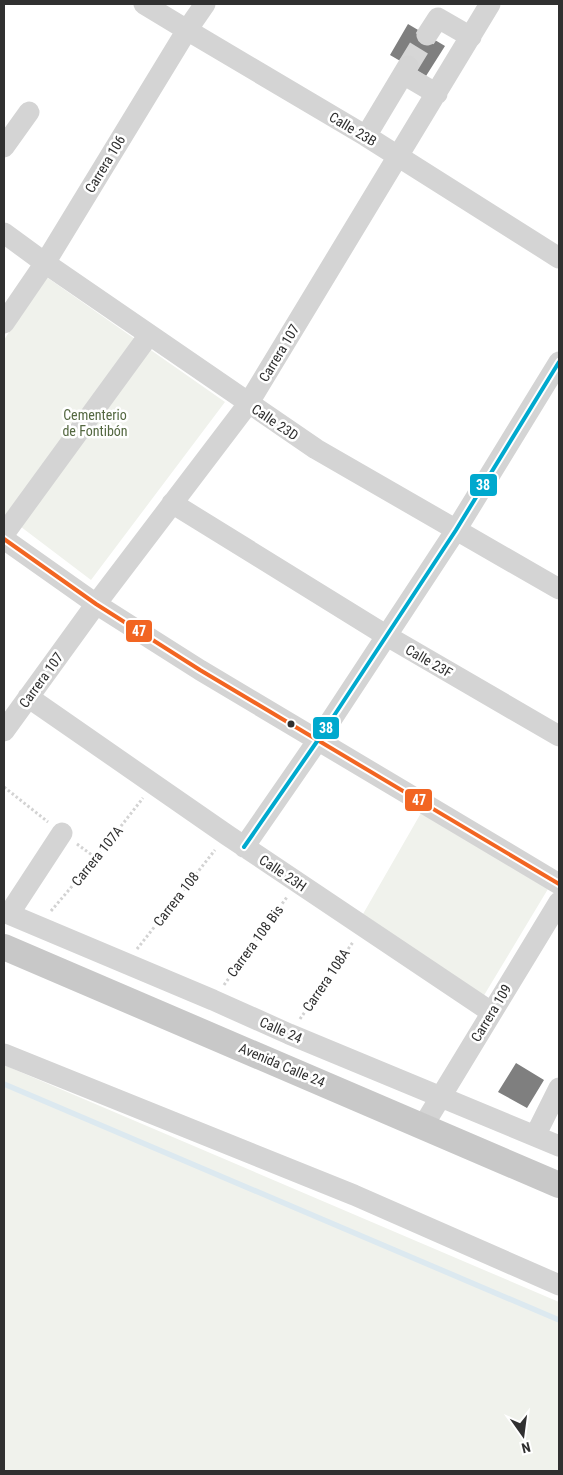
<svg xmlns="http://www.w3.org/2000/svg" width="563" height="1475" viewBox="0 0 563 1475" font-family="'Roboto Condensed',sans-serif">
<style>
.green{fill:#f0f2ec}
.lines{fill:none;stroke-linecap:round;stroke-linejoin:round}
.stream{stroke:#dce9f0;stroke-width:5.5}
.building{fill:#7f7f7f}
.minor-tunnel{stroke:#d6d6d6;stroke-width:21;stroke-dasharray:21 11;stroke-linecap:butt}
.path{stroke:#d3d3d3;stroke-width:3;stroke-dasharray:2.5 2.5;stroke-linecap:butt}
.minor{stroke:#d4d4d4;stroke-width:21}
.major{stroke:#c8c8c8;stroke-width:26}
.bus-1-casing{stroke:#fff;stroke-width:8}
.bus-2-casing{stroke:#fff;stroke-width:8}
.bus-1{stroke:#f26522;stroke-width:4}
.bus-2{stroke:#00a9ce;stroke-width:4}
.bus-dot{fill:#303030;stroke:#fff;stroke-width:2}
.labels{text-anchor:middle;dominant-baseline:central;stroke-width:5;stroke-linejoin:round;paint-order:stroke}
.street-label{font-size:14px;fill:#303030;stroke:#fff}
.park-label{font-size:14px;fill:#546841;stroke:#fff}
.line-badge{stroke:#fff;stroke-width:2}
.badge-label{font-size:14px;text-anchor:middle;font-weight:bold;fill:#fff}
</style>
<rect width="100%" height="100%" fill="#fff"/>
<path class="green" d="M45,276L225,402L91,580L4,514V340Z
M421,813L548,889L483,997L363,914Z
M4,1065L559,1302V1471H4Z"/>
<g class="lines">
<path class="stream" d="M4,1084L559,1320"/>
</g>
<path class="building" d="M408,24L445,46L426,76L390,55Z
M516,1063L544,1080L527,1108L498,1092Z"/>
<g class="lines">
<path class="minor-tunnel" d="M408,66L427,35"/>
<path class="path" d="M4,787L48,822
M77,844L96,858
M51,911L96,858L143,798
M137,949L215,850
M224,985L287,897
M300,1019L353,942"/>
<path class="minor" d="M144,4L187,30L366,136L559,258
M427,35L438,18L471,37
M403,74L437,94
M366,136L408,66
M4,147L29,112
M4,233L45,263L316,449L559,589
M4,323L45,263L187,30L205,4
M172,503L387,636L559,736
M4,534L149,335
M4,539L96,604L200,670L559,884
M28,697L227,835L491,1012
M4,731L96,604L248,404L490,4
M244,847L318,740L456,530L559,362
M4,912L213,1000L289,1034L559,1146
M9,914L62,833
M4,1054L354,1195L559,1285
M423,1126L559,902
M535,1136L559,1088"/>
<path class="major" d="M4,947L559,1185"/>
<g class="bus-1-casing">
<path id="bus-1" d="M4,539L96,604L200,670L559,884"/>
</g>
<g class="bus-2-casing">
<path id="bus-2" d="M244,847L318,740L456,530L559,362"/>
</g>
<use href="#bus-1" class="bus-1"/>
<use href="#bus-2" class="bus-2"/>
</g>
<circle class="bus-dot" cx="291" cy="724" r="4.5"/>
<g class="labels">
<g class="street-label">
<text transform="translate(353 129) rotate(31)">Calle 23B</text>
<text transform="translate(105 164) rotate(-59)">Carrera 106</text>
<text transform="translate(279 353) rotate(-59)">Carrera 107</text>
<text transform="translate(275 422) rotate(34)">Calle 23D</text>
<text transform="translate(429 661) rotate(30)">Calle 23F</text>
<text transform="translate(41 680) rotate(-54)">Carrera 107</text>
<text transform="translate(97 856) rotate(-51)">Carrera 107A</text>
<text transform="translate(283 873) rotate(34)">Calle 23H</text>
<text transform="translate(176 899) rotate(-52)">Carrera 108</text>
<text transform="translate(255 941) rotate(-54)">Carrera 108 Bis</text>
<text transform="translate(326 980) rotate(-56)">Carrera 108A</text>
<text transform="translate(491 1013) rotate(-59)">Carrera 109</text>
<text transform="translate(281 1030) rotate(24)">Calle 24</text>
<text transform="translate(282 1065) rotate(23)">Avenida Calle 24</text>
</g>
<g class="park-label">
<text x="95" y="415">Cementerio<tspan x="95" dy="16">de Fontibón</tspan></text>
</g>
</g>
<g class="line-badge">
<rect x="469" y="473" width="29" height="24" rx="5" fill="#00a9ce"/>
<rect x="125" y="619" width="28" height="24" rx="5" fill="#f26522"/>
<rect x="312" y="716" width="28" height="24" rx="5" fill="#00a9ce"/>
<rect x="404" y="788" width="29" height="24" rx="5" fill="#f26522"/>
</g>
<g class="badge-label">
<text x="483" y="490">38</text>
<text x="139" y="636">47</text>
<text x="326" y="733">38</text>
<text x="419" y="805">47</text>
</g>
<rect width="563" height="1475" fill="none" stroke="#303030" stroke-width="10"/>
<g transform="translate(523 1435) rotate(166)" stroke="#ffffff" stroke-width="4" paint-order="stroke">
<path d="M0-4L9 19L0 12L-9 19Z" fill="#303030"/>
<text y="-8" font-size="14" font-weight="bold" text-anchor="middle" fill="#303030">N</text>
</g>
</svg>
